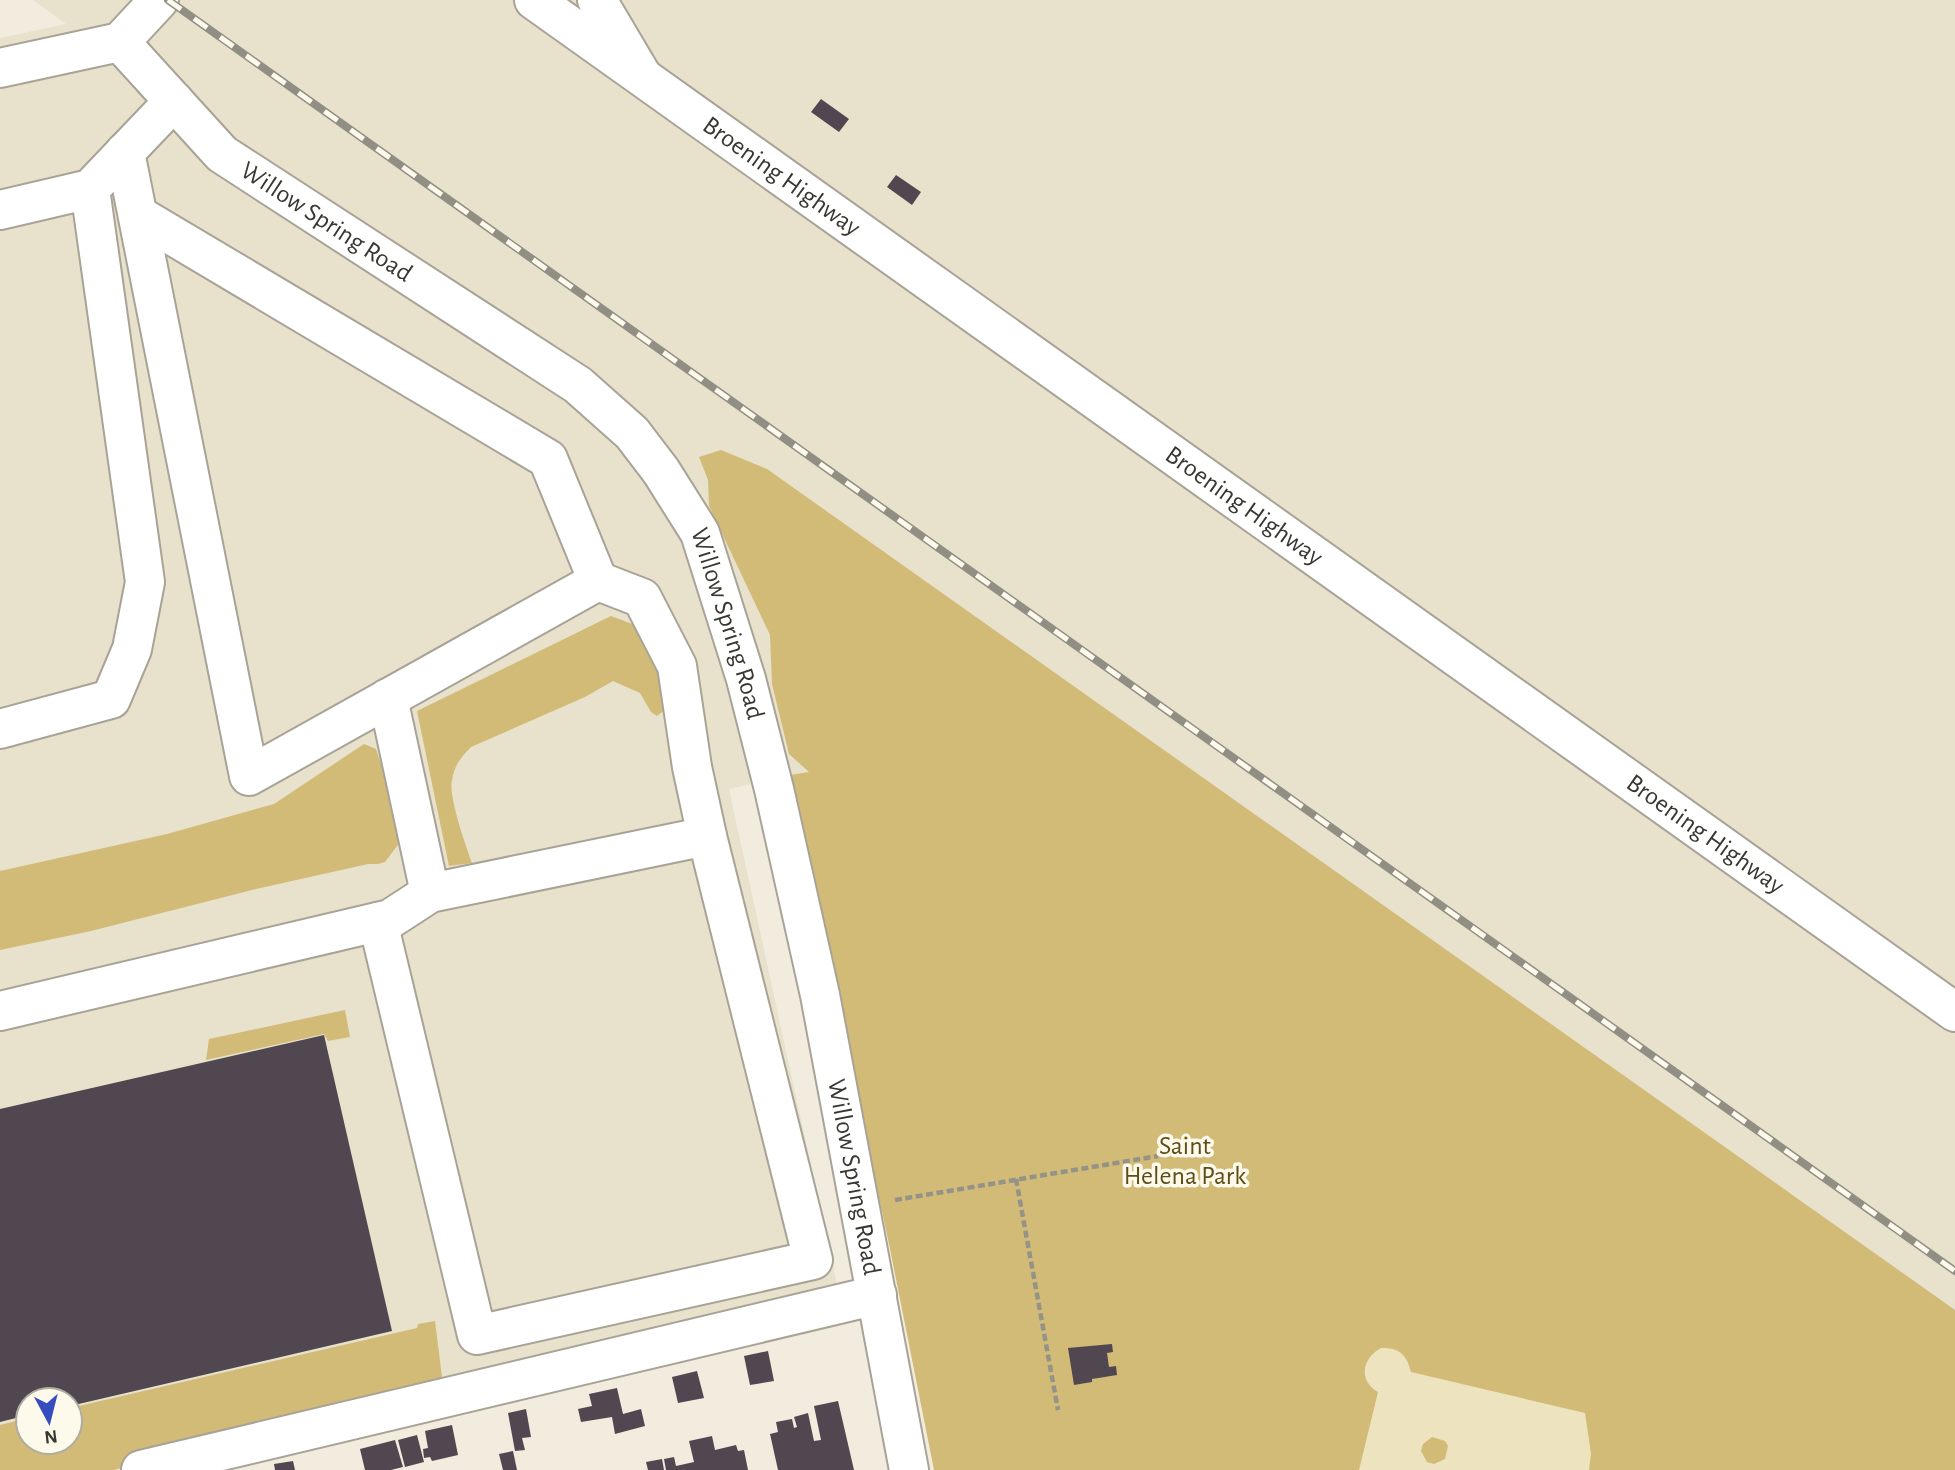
<svg xmlns="http://www.w3.org/2000/svg" width="1955" height="1470" viewBox="0 0 1955 1470" font-family="'Alegreya Sans',sans-serif">
<style>
.built{fill:#e8e1cc;fill-rule:evenodd}
.green{fill:#d2bb77}
.sand{fill:#ede3be;fill-rule:evenodd}
.building{fill:#514750}
.lines{fill:none;stroke-linecap:round;stroke-linejoin:round}
.minor-casing{stroke:#a8a396;stroke-width:42}
.major-casing{stroke:#a8a396;stroke-width:42}
.path{stroke:#959288;stroke-width:4.5;stroke-dasharray:7 3.5;stroke-linecap:butt}
.minor{stroke:#fff;stroke-width:38}
.major{stroke:#fff;stroke-width:38}
.rail-casing{stroke:#918e84;stroke-width:8}
.rail{stroke:#fefaeb;stroke-width:5;stroke-dasharray:16;stroke-linecap:butt}
.labels{text-anchor:middle;dominant-baseline:central;stroke-width:7;stroke-linejoin:round;paint-order:stroke}
.street-label{font-size:26px;fill:#383731;stroke:#fefaeb}
.park-label{font-size:26px;fill:#5e4d16;stroke:#fefaeb}
</style>
<rect width="100%" height="100%" fill="#f1ecde"/>
<path class="built" d="M33,0H1955V1327L790,775L729,789L839,1294L65,1470H0V38L66,24ZM28,1400H70V1442H28Z"/>
<path class="green" d="M721,450L767,469L1955,1310V1470H934L890,1249L793,793L790,775L809,772L789,754L772,684L770,635L709,506L708,480L699,457Z
M611,616L635,625L659,669L666,709L657,716L651,712L640,693L613,681L585,697L471,747C461,757 454,766 452,780C448,796 466,846 472,863L449,866L417,711Z
M364,744L376,749L394,803L400,842L385,862L378,864H368L256,889L91,931L0,950V871L167,834L274,804Z
M345,1010L350,1037L328,1041L324,1034L206,1060L209,1039Z
M435,1321L444,1393L114,1470H0V1425L28,1418V1442H70V1408L417,1328L418,1324Z"/>
<path class="sand" d="M1381,1348C1399,1347 1407,1355 1411,1372L1585,1413L1591,1454L1589,1470H1359L1378,1392C1358,1381 1362,1358 1381,1348ZM1432,1437L1445,1441L1448,1446L1445,1459L1434,1464L1427,1462L1421,1451L1423,1444Z"/>
<path class="building" d="M821,99L849,119L839,132L811,112Z
M896,175L921,192L912,205L887,187Z
M324,1035L392,1331L70,1406V1400H28V1415L0,1422V1109Z
M1112,1344L1113,1352L1107,1353L1109,1367L1116,1366L1117,1375L1092,1379V1382L1074,1385L1068,1348Z
M768,1351L774,1381L750,1385L744,1356Z
M697,1371L704,1398L678,1403L672,1377Z
M617,1388L623,1414L641,1409L645,1426L615,1434L612,1417L581,1422L578,1409L592,1406L589,1394Z
M838,1401L854,1470H778L770,1434L778,1432L776,1422L792,1419L794,1428L797,1427L794,1417L808,1413L814,1441L821,1440L814,1406Z
M526,1409L531,1437L522,1438L525,1450L515,1451L508,1413Z
M452,1425L458,1455L432,1461L430,1457L424,1458L423,1449L428,1448L425,1431Z
M417,1435L424,1462L405,1467L398,1440Z
M712,1436L715,1450L736,1445L738,1451L744,1450L748,1470H666L664,1459L674,1457L676,1466L694,1462L689,1441Z
M395,1440L403,1467L391,1470H365L360,1449Z
M513,1451L517,1470H503L499,1454Z
M662,1459L664,1470H648L646,1462Z
M293,1461L295,1470H275L274,1464Z"/>
<g class="lines">
<g class="minor-casing">
<g id="minor">
<path d="M597,0L642,76"/>
<path id="s1" d="M120,42L222,154L578,385L632,433L661,471L700,533L746,679L774,789L820,995L909,1470"/>
<path d="M0,68L120,42L159,0"/>
<path d="M0,210L90,189L174,101"/>
<path d="M138,215L548,459L598,581"/>
<path d="M388,698L430,893"/>
<path d="M0,729L111,699L132,649L145,582L90,189"/>
<path d="M378,922L477,1335L813,1260L707,836"/>
<path d="M0,1011L390,919L430,893L707,836L692,767L677,666L642,598L598,581L249,776L125,152"/>
<path d="M141,1470L877,1295"/>
</g>
</g>
<g class="major-casing">
<g id="major">
<path id="s2" d="M534,0L1955,1012"/>
</g>
</g>
<path class="path" d="M1016,1179L1058,1410
M895,1200L1158,1156"/>
<use href="#minor" class="minor"/>
<use href="#major" class="major"/>
<g class="rail-casing">
<path id="rail" d="M168,0L1955,1271"/>
</g>
<use href="#rail" class="rail"/>
</g>
<g class="labels">
<g class="street-label">
<text stroke="none"><textPath href="#s2" startOffset="304">Broening Highway</textPath></text>
<text stroke="none"><textPath href="#s1" startOffset="276">Willow Spring Road</textPath></text>
<text stroke="none"><textPath href="#s2" startOffset="872">Broening Highway</textPath></text>
<text stroke="none"><textPath href="#s1" startOffset="864">Willow Spring Road</textPath></text>
<text stroke="none"><textPath href="#s2" startOffset="1438">Broening Highway</textPath></text>
<text stroke="none"><textPath href="#s1" startOffset="1432">Willow Spring Road</textPath></text>
</g>
<g class="park-label">
<text x="1185" y="1146">Saint<tspan x="1185" dy="30">Helena Park</tspan></text>
</g>
</g>
<g transform="translate(49 1421) rotate(173)"><circle r="33" fill="#fefaeb" stroke="#afaca1" stroke-width="2"/>
<path d="M0-5L12 26L0 18L-12 26Z" fill="#364dbf"/>
<text y="-10" font-size="19" font-weight="bold" text-anchor="middle" fill="#383731">N</text>
</g>
</svg>
